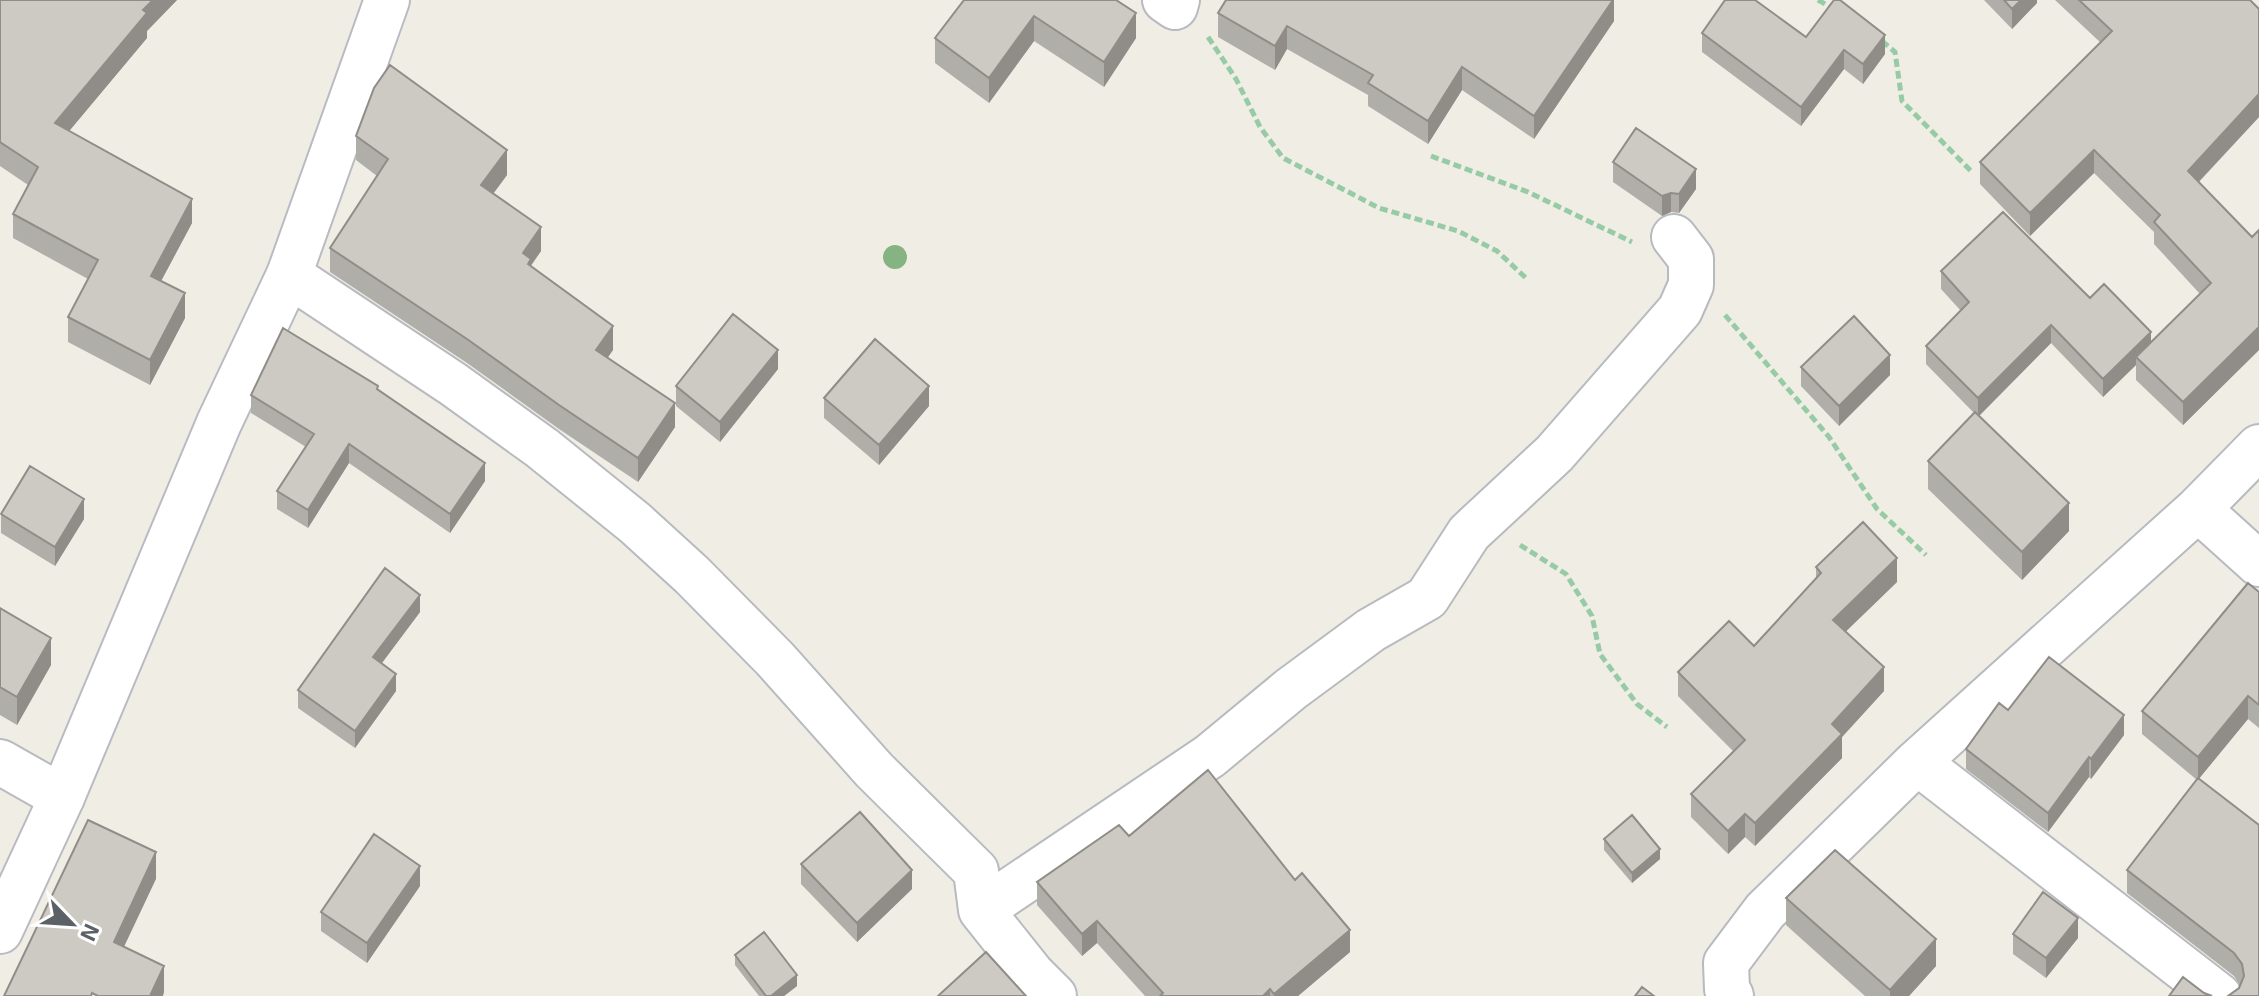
<svg xmlns="http://www.w3.org/2000/svg" width="2259" height="996" viewBox="0 0 2259 996" font-family="'Exo 2',sans-serif">
<style>
.lines{fill:none;stroke-linecap:round;stroke-linejoin:round}
.street-casing{stroke:#b7bbbf;stroke-width:48}
.secondary-casing{stroke:#b8bcc2;stroke-width:48}
.path{stroke:#97cba6;stroke-width:5;stroke-dasharray:8 4;stroke-linecap:butt}
.street{stroke:#fff;stroke-width:44}
.secondary{stroke:#fff;stroke-width:44}
.tree{fill:#85b381}
.wall{fill:#b0aea9}
.shaded-wall{fill:#908d89}
.building{fill:#cdcac4;stroke:#908d89;stroke-width:2}
</style>
<rect width="100%" height="100%" fill="#f0ede5"/>
<g class="lines">
<g class="street-casing">
<path id="street" d="M1165,0L1175,7L1177,0
M289,275L453,384L542,448L635,523L692,575L775,659L874,770L976,871L981,910L1032,974L1054,996
M2198,509L2259,564
M0,762L62,797
M1917,762L2219,996
M981,910L1210,756L1291,689L1371,630L1427,598L1469,533L1554,454L1680,310L1691,285V259L1674,237
M1731,996L1727,989L1726,963L1765,911L1917,762L2198,509L2259,447"/>
</g>
<g class="secondary-casing">
<path id="secondary" d="M0,931L62,797L219,423L289,275L387,0"/>
</g>
<path class="path" d="M1818,0L1834,9
M1208,37L1236,79L1260,127L1283,158L1379,208L1458,231L1497,251L1527,279
M1882,41L1895,52L1902,101L1971,171
M1431,156L1528,192L1632,242
M1725,315L1829,437L1877,509L1926,555
M1520,545L1566,574L1592,616L1600,654L1637,704L1667,727"/>
<use href="#street" class="street"/>
<use href="#secondary" class="secondary"/>
</g>
<circle class="tree" cx="895" cy="257" r="12"/>
<path class="wall" d="M0,0H177L147,31V38L69,131L192,223L161,281L185,318L150,385L68,342V317L88,279L13,238V214L28,185L0,166Z
M964,0L1136,38L1104,87L1034,41L989,103L935,63V38Z
M1614,0V21L1534,139L1462,90L1428,144L1368,106V95L1287,49L1275,70L1218,37V13Z
M1984,0H2037V3L2012,29Z
M2055,0H2250L2259,117L2199,182L2252,237L2259,230V350L2183,425L2136,380V365L2103,397L2051,343L1979,416L2069,531L2022,580L1928,489V461L1974,413L1926,364V346L1961,311L1941,289V271L2090,298L2151,343L2200,294L2154,244V232L2094,173L2030,236L1980,184V162L2101,43Z
M1702,33L1806,37L1885,54L1863,84L1844,69L1801,126L1702,52Z
M356,136L507,175L493,194L541,251L531,266L613,350L608,357L675,427L638,482L559,429L467,363L330,272V248L377,176L356,160Z
M1613,162L1696,189L1679,213L1671,212L1662,216L1613,182Z
M1801,367L1890,375L1839,426L1801,386Z
M778,369L720,442L676,406V386Z
M378,390L485,481L450,533L349,463L308,528L277,509V491L306,447L251,413V395Z
M824,398L929,406L879,465L824,418Z
M1,514L84,519L55,566L1,533Z
M1816,567L1897,582L1845,632L1884,691L1842,737V758L1755,846L1745,837L1728,854L1691,817V794L1733,751L1678,696V672L1754,646L1816,579Z
M2259,592V728L2248,719L2199,778L2259,996L2239,988L2240,985L2234,976L2127,893V870L2197,780L2142,734V711Z
M0,608L51,665L17,725L0,715Z
M420,612L381,664L396,691L355,748L298,708V690Z
M2008,710L2124,735L2091,779L2089,777L2048,832L1966,769V749Z
M1129,836L1350,952L1298,996H1145L1097,943L1082,956L1037,905V882Z
M1604,839L1660,859L1632,883L1604,850Z
M801,864L912,889L857,942L801,884Z
M420,886L367,963L321,931V912Z
M1786,898L1936,966L1909,996H1865L1786,925Z
M2013,934L2078,938L2046,978L2013,954Z
M735,955L797,986L784,996H759L735,965Z"/>
<path class="shaded-wall" d="M153,0H177L147,31V38L55,148V123L143,10Z
M1613,0H1614V21L1534,139V116Z
M2021,0H2037V3L2012,29V9Z
M1136,13V38L1104,87V62Z
M1034,16V41L989,103V78Z
M1287,26V49L1275,70V46Z
M1885,35V54L1863,84V64Z
M1844,50V69L1801,126V107Z
M1462,67V90L1428,144V121Z
M2259,94V117L2188,193V171Z
M507,150V175L481,210V185Z
M2094,150V173L2030,236V213Z
M1696,169V189L1679,213V194Z
M1671,193V212L1662,216V196Z
M192,199V223L151,300V276Z
M541,227V251L531,265V283L523,253Z
M185,293V318L150,385V360Z
M2051,325V343L1978,417V398Z
M613,326V350L596,374V350Z
M2259,327V350L2183,425V402Z
M2151,332V351L2136,357V365L2103,397V379Z
M778,350V369L720,442V422Z
M1890,355V375L1839,426V406Z
M929,386V406L879,465V445Z
M675,403V427L638,482V458Z
M349,444V463L308,528V510Z
M485,463V481L450,533V514Z
M84,499V519L55,566V547Z
M2069,503V531L2022,580V552Z
M1897,558V582L1833,644V620Z
M420,595V612L373,675V657Z
M51,638V665L17,725V697Z
M1884,667V691L1842,737V758L1755,846V823L1832,724Z
M396,674V691L355,748V731Z
M2248,696V719L2198,780V757Z
M2124,715V735L2091,779V759Z
M2089,757V777L2048,832V813Z
M1745,814V837L1728,854V831Z
M1660,849V859L1632,883V873Z
M156,852V879L114,968V942Z
M420,866V886L367,963V943Z
M912,870V889L857,942V923Z
M2078,918V938L2046,978V958Z
M1097,921V943L1082,956V934Z
M1350,930V952L1298,996H1274V994Z
M1936,939V966L1909,996H1890V990Z
M164,966V992L163,996H150Z
M797,975V986L784,996H771Z
M1270,989V996H1263Z"/>
<path class="building" d="M0,0H153L143,10L147,13L55,123L192,199L151,276L185,293L150,360L68,317L98,260L13,214L38,167L0,142Z
M964,0H1116L1136,13L1104,62L1034,16L989,78L935,38Z
M1226,0H1613L1534,116L1462,67L1428,121L1368,83L1373,75L1287,26L1275,46L1218,13Z
M1725,0H1755L1806,37L1834,0H1840L1885,35L1863,64L1844,50L1801,107L1702,33Z
M2004,0H2021L2012,9Z
M2079,0H2250L2259,9V94L2188,171L2252,237L2259,230V327L2183,402L2136,357L2211,283L2154,222L2160,215L2094,150L2030,213L1980,162L2112,31Z
M390,65L507,150L481,185L541,227L523,253L531,259L528,264L613,326L596,350L675,403L638,458L559,405L467,339L330,248L388,159L356,136L374,88Z
M1636,128L1696,169L1679,194L1671,193L1662,196L1613,162Z
M2003,212L2090,298L2104,284L2151,332L2103,379L2051,325L1978,398L1926,346L1969,302L1941,271Z
M733,314L778,350L720,422L676,386Z
M1854,316L1890,355L1839,406L1801,367Z
M283,328L378,386L377,389L485,463L450,514L349,444L308,510L277,491L314,434L251,395Z
M875,339L929,386L879,445L824,398Z
M1975,412L2069,503L2022,552L1928,461Z
M30,466L84,499L55,547L1,514Z
M1863,522L1897,558L1833,620L1884,667L1832,724L1842,734L1755,823L1745,814L1728,831L1691,794L1745,740L1678,672L1729,621L1754,646L1821,573L1816,567Z
M385,568L420,595L373,657L396,674L355,731L298,690Z
M2248,583L2259,592V705L2248,696L2198,757L2142,711Z
M0,608L51,638L17,697L0,687Z
M2049,657L2124,715L2091,759L2089,757L2048,813L1966,749L1999,703L2008,710Z
M1208,770L1295,880L1302,873L1350,930L1274,994L1270,989L1263,996H1160L1163,993L1097,921L1082,934L1037,882L1119,825L1129,836Z
M2198,778L2259,825V996H2228L2239,988L2244,976L2242,964L2234,953L2127,870Z
M860,812L912,870L857,923L801,864Z
M1632,815L1660,849L1632,873L1604,839Z
M88,820L156,852L114,942L164,966L150,996H98L92,993L91,996H4Z
M374,834L420,866L367,943L321,912Z
M1835,850L1936,939L1890,990L1786,898Z
M2043,892L2078,918L2046,958L2013,934Z
M764,932L797,975L771,996H766L735,955Z
M986,952L1026,996H938Z
M2183,977L2204,993L2212,996H2169Z
M1642,987L1654,996H1635Z"/>
<g transform="translate(72 924) rotate(115)" stroke="#ffffff" stroke-width="6" paint-order="stroke">
<path d="M0-6L14 30L0 20L-14 30Z" fill="#5c6166"/>
<text y="-12" font-size="22" font-weight="bold" text-anchor="middle" fill="#5c6166">N</text>
</g>
</svg>
